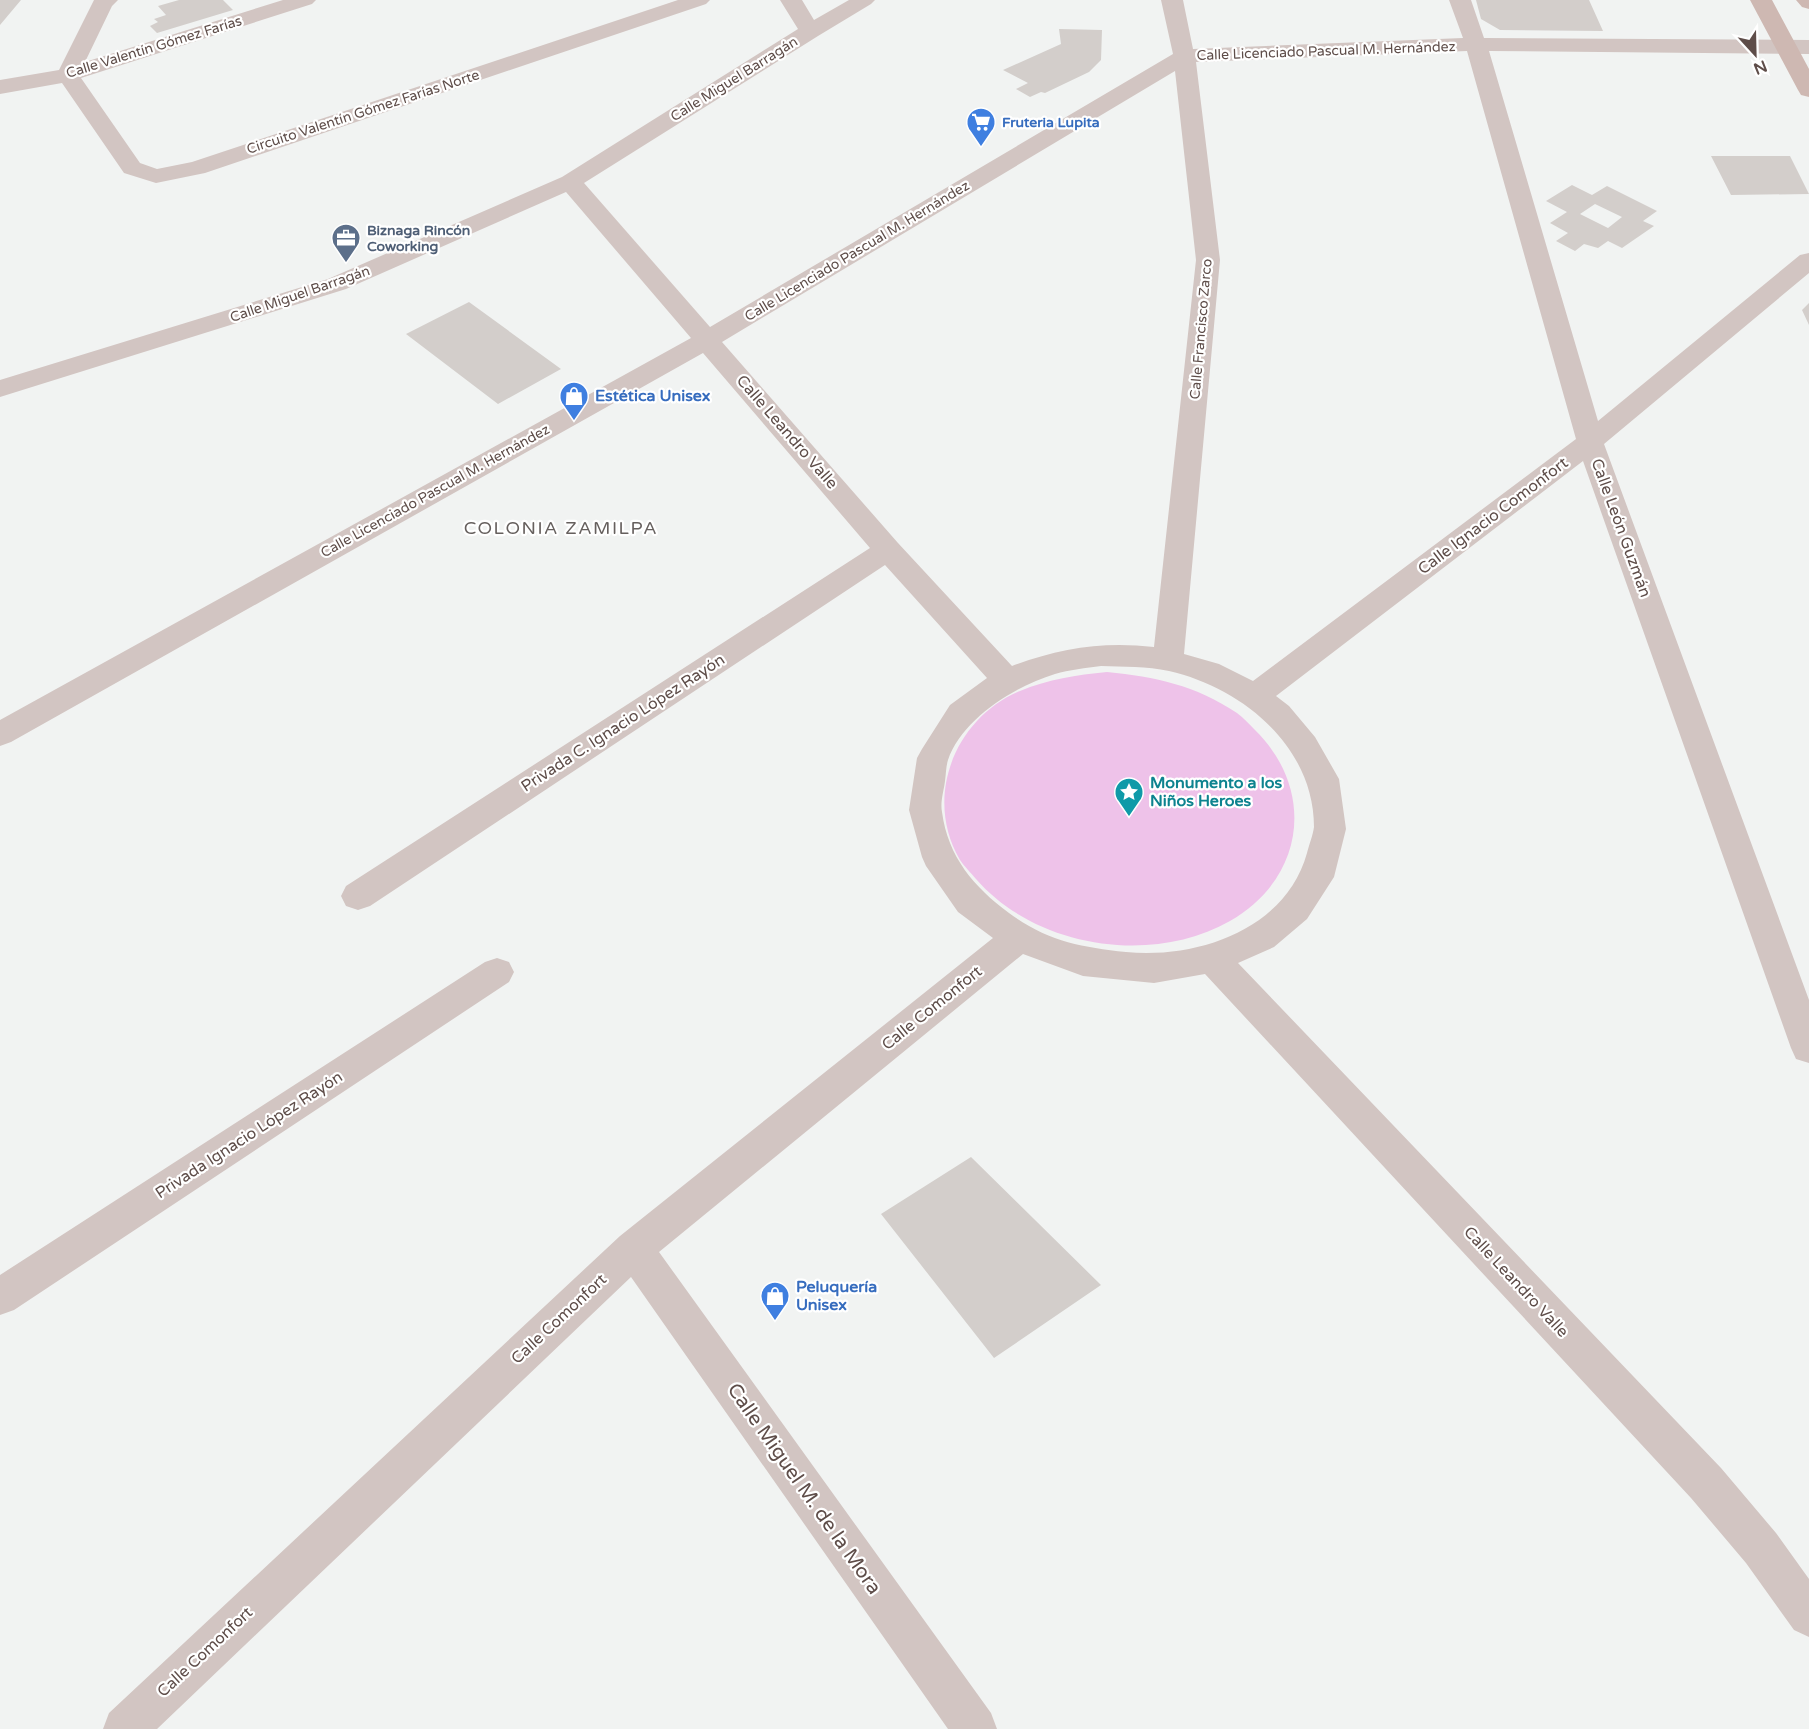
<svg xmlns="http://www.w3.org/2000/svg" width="1809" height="1729" viewBox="0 0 1809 1729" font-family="'Varela Round',sans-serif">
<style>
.green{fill:#eec2e9}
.building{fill:#d3cecb;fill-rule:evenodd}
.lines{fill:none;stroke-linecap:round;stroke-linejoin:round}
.street{fill:#d2c5c2;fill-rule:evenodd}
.primary{fill:#ceb8b2;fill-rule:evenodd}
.labels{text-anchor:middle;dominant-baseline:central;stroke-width:4.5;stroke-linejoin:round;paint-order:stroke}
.far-street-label{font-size:14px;fill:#5e4d49;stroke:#fff}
.far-shop-label{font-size:14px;font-weight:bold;fill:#366cbe;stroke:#fff;text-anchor:start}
.far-service-label{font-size:14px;font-weight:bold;fill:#4e5e75;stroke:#fff;text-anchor:start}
.shop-label{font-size:16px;font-weight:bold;fill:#366cbe;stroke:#fff;text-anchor:start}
.street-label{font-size:16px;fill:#5e4d49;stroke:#fff}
.culture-label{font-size:16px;font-weight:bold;fill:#0d838f;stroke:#fff;text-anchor:start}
.neighbourhood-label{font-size:18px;letter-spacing:1.5px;fill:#66605e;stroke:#fff}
.near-street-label{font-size:20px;fill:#5e4d49;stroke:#fff}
</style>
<rect width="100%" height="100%" fill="#f1f3f2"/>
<path class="green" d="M1107,672C1156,677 1195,685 1237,713C1244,718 1249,724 1255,730C1316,790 1305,878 1230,921C1151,966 1035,947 976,879C971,873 964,866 960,860C923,797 955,718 1020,691C1049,679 1076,675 1107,672Z"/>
<path class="building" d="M0,0H21L0,25Z
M179,0H223L233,10L157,33L150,26L158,22L154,19L166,15L158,6Z
M1476,0H1589L1603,31L1500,30L1481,19Z
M1059,29L1102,30L1101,60L1089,72L1045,93L1041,92L1030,97L1016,89L1028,83L1003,70L1061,44Z
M1711,156H1790L1809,194L1731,195Z
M1572,185L1592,195L1607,186L1657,211L1643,221L1654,226L1622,248L1608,241L1598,248L1584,244L1575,251L1556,241L1568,233L1550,223L1567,212L1546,201ZM1595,204L1622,217L1608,228L1580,214Z
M469,302L561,369L498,404L406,334Z
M1809,303V325L1802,310Z
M971,1157L1101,1285L994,1358L881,1214Z"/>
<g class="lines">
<path class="street" d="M94,0H118L112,6L85,62L283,0H316L312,4L81,78L140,163L157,169L192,162L678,0H710L706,4L205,173L156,183L124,173L62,83L0,94V80L59,70Z
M780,0H802L814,20L849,0H875L871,4L818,36L584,183L710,327L1173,54L1161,0H1183L1193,49L1463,38L1449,0H1471L1484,38L1809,40V54L1489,51L1598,421L1800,255L1809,253V273L1604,444L1809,1000V1063L1796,1059L1791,1048L1583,461L1276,696L1289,706L1315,737L1339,779L1346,829L1334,877L1307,919L1274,947L1238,963L1721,1468L1776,1533L1809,1579V1637L1794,1630L1746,1563L1691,1498L1205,974L1154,983L1083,976L1023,954L659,1252L991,1713L997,1729H948L631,1277L157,1729H103L109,1713L620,1236L993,938L958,912L926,866L922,857L909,810L917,758L922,749L950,705L987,678L885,565L370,906L358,910L346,906L341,896L346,886L870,548L703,353L11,742L0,746V720L691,338L566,192L346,289L0,397V380L328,279L562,177L798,29ZM1467,51L1576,439L1253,681L1219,664L1184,654L1220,260L1196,62ZM1175,71L1196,260L1154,647C1104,641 1059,648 1012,666L898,543L722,342ZM1101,666C1123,667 1147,666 1169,671C1243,688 1314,747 1314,827C1313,835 1309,845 1307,853C1286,929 1198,959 1126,952C1080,947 1047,941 1009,913C974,887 948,857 942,812C940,802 944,790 945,781C946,774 946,766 948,760C962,719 1015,686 1055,674C1069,670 1086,668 1101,666Z
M497,958L509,962L514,972L509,982L14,1310L0,1315V1275L485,962Z"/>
<path class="primary" d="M1750,0H1772L1809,69V97L1801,95L1798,90Z
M1796,0H1809V9L1802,7Z"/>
</g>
<defs>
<g id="supermarket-pin" transform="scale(1.5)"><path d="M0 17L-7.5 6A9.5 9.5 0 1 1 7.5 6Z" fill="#3f7fe0" stroke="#fff"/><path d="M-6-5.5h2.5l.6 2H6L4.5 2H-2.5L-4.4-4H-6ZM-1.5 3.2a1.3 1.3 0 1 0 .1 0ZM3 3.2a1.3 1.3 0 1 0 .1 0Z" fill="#fff"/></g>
<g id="office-pin" transform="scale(1.5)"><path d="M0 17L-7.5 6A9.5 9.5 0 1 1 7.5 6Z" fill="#5c6f8a" stroke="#fff"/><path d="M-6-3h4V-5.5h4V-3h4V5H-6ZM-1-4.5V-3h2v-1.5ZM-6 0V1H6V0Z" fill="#fff"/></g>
<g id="shop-pin" transform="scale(1.5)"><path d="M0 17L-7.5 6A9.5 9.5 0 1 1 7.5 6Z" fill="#3f7fe0" stroke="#fff"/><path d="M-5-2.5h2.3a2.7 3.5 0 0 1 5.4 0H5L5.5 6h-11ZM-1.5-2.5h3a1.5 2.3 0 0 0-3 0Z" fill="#fff"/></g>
<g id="sight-pin" transform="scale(1.5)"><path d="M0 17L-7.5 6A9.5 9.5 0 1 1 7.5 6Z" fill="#0f9aa8" stroke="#fff"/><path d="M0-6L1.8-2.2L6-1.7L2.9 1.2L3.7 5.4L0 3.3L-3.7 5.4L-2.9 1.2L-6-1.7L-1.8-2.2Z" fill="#fff"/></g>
</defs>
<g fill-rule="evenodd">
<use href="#supermarket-pin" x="981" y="122"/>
<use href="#office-pin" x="346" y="238"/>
<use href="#shop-pin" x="574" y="396"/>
<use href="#sight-pin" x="1129" y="792"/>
<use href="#shop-pin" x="775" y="1296"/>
</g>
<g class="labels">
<g class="far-street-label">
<text transform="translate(154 47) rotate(-17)">Calle Valentín Gómez Farías</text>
<text transform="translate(1326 51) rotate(-2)">Calle Licenciado Pascual M. Hernández</text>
<text transform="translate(734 79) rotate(-32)">Calle Miguel Barragán</text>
<text transform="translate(363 112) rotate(-18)">Circuito Valentín Gómez Farías Norte</text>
<text transform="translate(857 251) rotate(-31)">Calle Licenciado Pascual M. Hernández</text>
<text transform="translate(300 294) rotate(-19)">Calle Miguel Barragán</text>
<text transform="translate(1201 329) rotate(-85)">Calle Francisco Zarco</text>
<text transform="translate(435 491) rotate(-29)">Calle Licenciado Pascual M. Hernández</text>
</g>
<g class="far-shop-label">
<text x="1002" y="122">Fruteria Lupita</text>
</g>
<g class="far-service-label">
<text x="367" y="230">Biznaga Rincón<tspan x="367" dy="16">Coworking</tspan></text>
</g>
<g class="shop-label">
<text x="595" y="396">Estética Unisex</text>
<text x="796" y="1287">Peluquería<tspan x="796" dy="18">Unisex</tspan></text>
</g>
<g class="street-label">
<text transform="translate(787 432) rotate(49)">Calle Leandro Valle</text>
<text transform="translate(1493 516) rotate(-37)">Calle Ignacio Comonfort</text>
<text transform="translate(1621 528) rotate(70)">Calle León Guzmán</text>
<text transform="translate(623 723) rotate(-33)">Privada C. Ignacio López Rayón</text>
<text transform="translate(932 1008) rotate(-39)">Calle Comonfort</text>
<text transform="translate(249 1135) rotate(-33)">Privada Ignacio López Rayón</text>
<text transform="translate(1516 1282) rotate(47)">Calle Leandro Valle</text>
<text transform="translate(559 1319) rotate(-43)">Calle Comonfort</text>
<text transform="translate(205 1652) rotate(-43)">Calle Comonfort</text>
</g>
<g class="culture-label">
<text x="1150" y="783">Monumento a los<tspan x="1150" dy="18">Niños Heroes</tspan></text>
</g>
<g class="neighbourhood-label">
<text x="561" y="528">COLONIA ZAMILPA</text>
</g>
<g class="near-street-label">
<text transform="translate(804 1489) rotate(55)">Calle Miguel M. de la Mora</text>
</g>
</g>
<g transform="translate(1755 54) rotate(158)" stroke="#ffffff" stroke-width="4.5" paint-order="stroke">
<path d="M0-4.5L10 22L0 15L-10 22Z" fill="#5e4d49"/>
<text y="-9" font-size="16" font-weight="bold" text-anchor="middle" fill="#5e4d49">N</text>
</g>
</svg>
